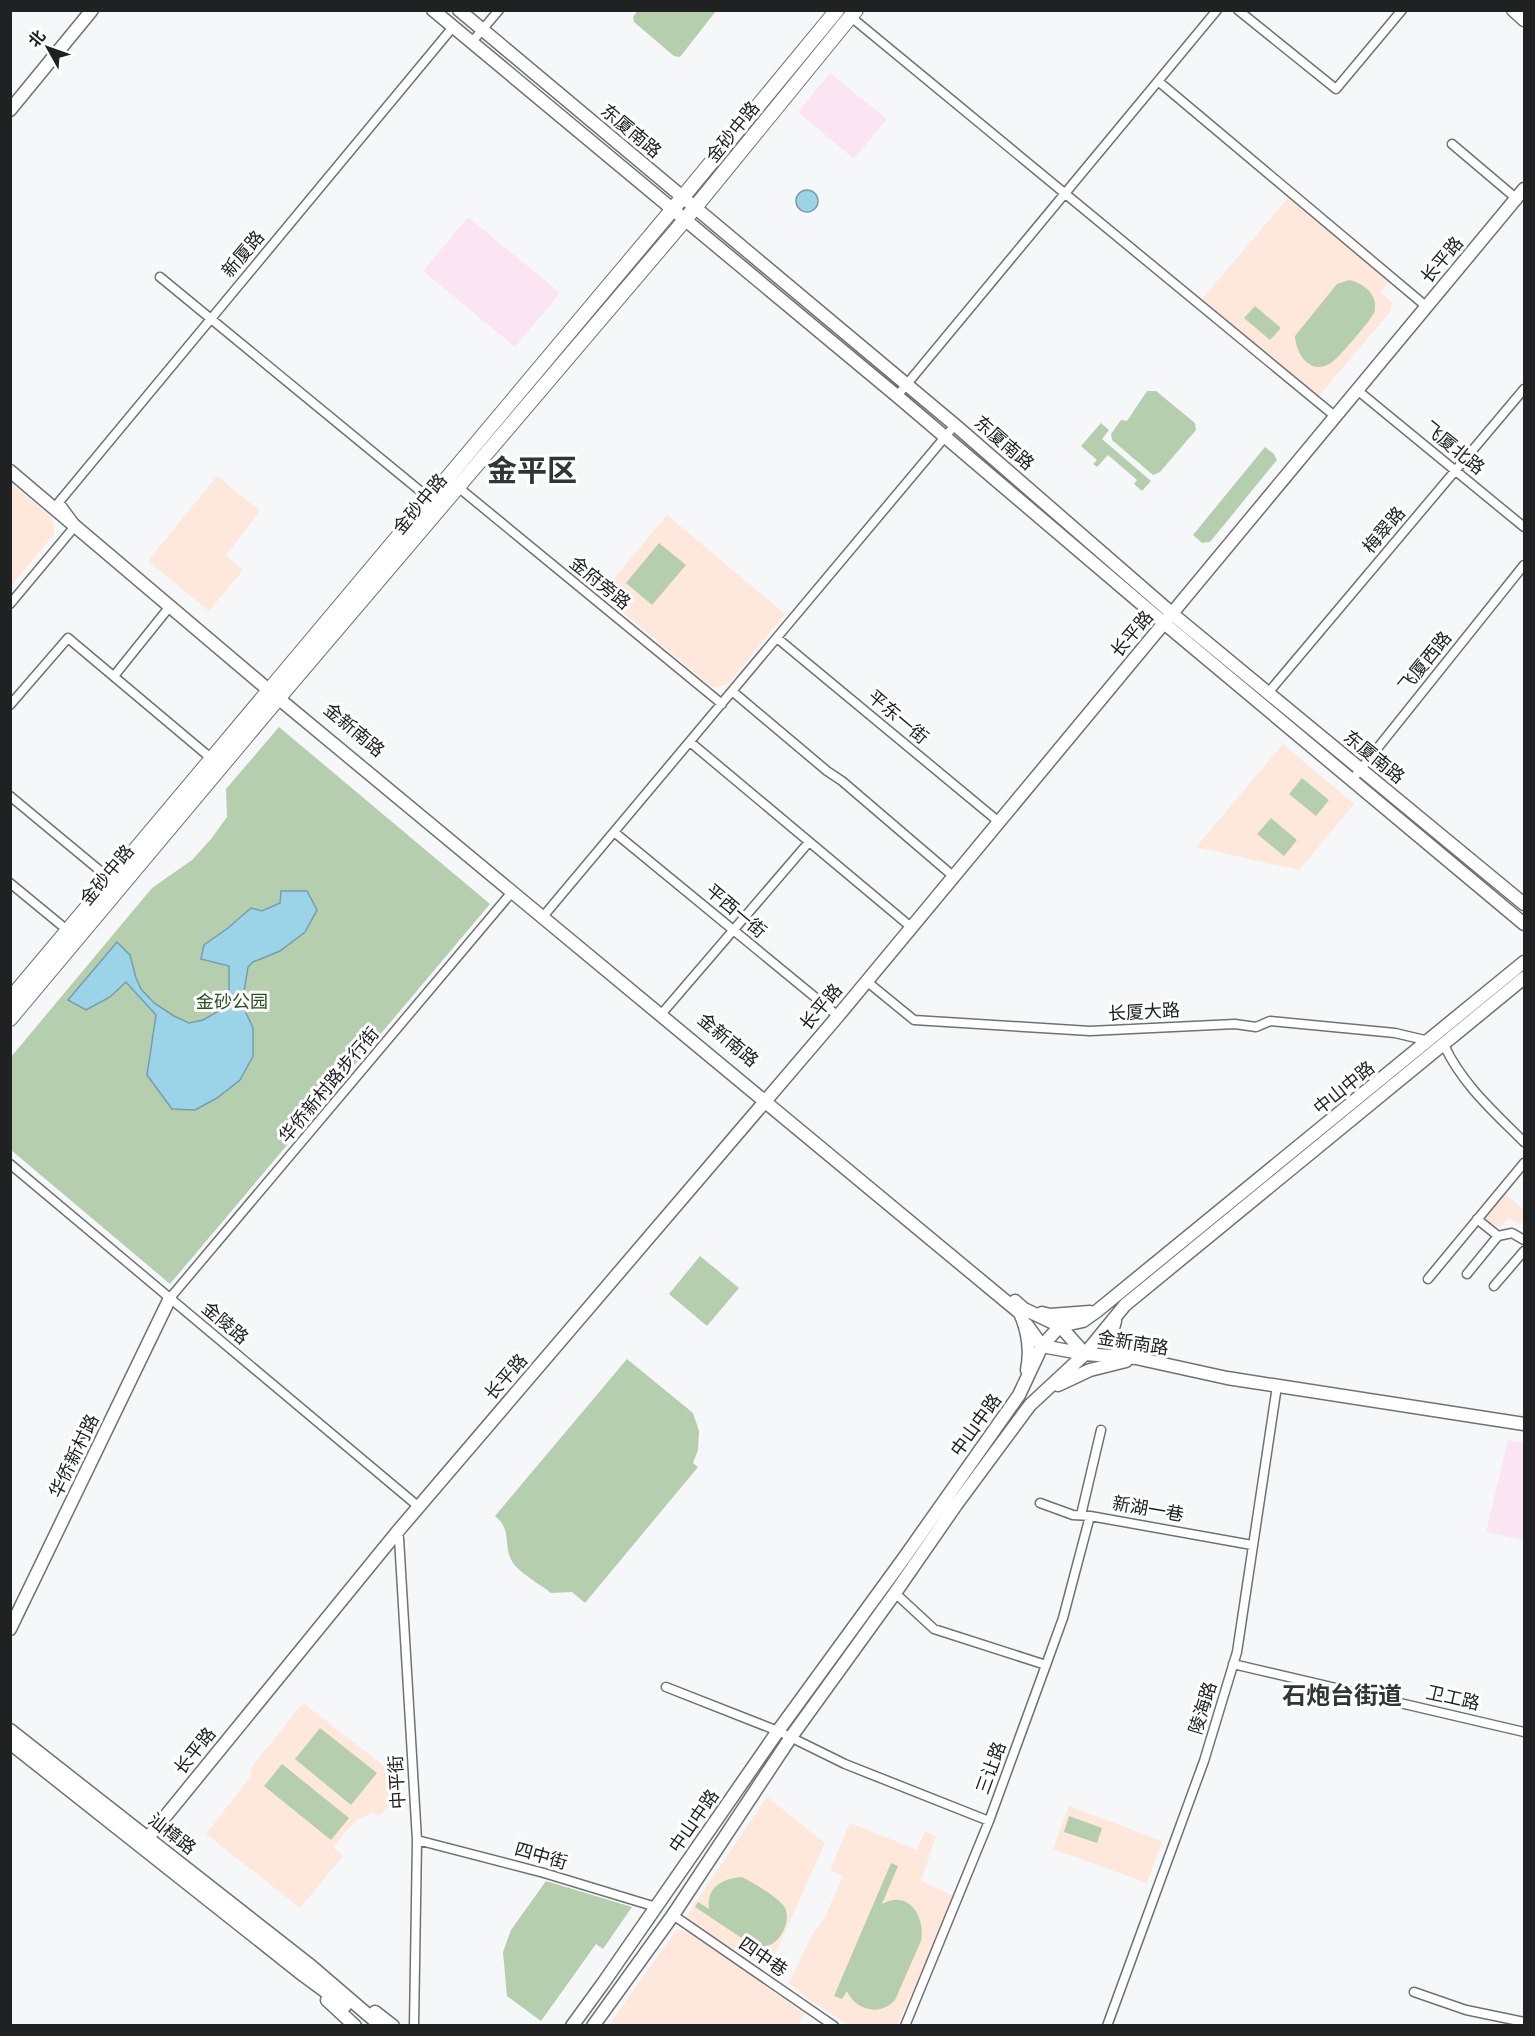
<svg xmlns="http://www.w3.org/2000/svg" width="1535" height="2036" viewBox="0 0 1535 2036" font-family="Figtree,'Noto Sans SC',sans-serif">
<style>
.commercial{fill:#fce5f2}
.education{fill:#fee8db}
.green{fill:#b5ceae}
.water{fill:#9bd4e9;stroke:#769ead;stroke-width:1.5}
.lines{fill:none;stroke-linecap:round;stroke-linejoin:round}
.street-casing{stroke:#707173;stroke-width:11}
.secondary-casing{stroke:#707173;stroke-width:15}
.primary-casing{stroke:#707173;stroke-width:16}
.street{stroke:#fff;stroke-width:8}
.secondary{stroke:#fff;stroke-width:12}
.primary{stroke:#fff;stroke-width:14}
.labels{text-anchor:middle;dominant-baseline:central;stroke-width:6;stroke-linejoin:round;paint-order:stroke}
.street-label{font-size:18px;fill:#202122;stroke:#fff}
.park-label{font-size:18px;fill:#28501a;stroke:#fff}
.district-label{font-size:24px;font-weight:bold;fill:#333435;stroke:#fff}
.town-label{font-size:30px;font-weight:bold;fill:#333435;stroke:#fff}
</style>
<rect width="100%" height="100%" fill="#f6f7f9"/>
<path class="commercial" d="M830,73L887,119L854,159L798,112Z
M468,217L560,293L515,347L423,271Z
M1508,1440L1524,1443V1540L1486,1532Z"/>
<path class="education" d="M1289,197L1389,281L1380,292L1392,302L1390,312L1318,397L1202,299Z
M217,476L260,511L226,555L243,570L209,611L148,561Z
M11,484L51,517L54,525V534L11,586Z
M667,515L785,614L728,684L713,688L601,594Z
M1283,744L1354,804L1299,870L1196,847Z
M1505,1194L1524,1210V1219L1520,1225L1509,1218L1501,1227H1494L1484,1218Z
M303,1703L388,1769L389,1805L379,1816L373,1812L354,1822L333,1847L343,1856L300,1908L206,1834L251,1776V1768Z
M767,1797L825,1843L769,1968L706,1934L685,1918Z
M1069,1806L1162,1841L1147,1883L1053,1849Z
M850,1823L917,1850L925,1831L936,1836L921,1881L956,1897L897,2025H849L809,2000L789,1983L812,1935L825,1917L843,1876L830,1870Z
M677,1929L690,1933L805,2014L798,2025H609Z"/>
<path class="green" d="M638,10H716V11L680,57L674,56L634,22L633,17Z
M1349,280C1360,282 1374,291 1375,304C1375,306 1375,311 1374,313C1370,321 1338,359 1331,363C1310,376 1296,354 1295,336L1337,284Z
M1255,306L1281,328L1270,340L1244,318Z
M1147,391H1156L1195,423L1196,430L1160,472L1153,475L1112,440L1111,434L1121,420L1127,421Z
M1101,423L1109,430L1102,439L1151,481L1142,491L1134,484L1137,480L1108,455L1097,467L1093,464L1097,460L1081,446Z
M1265,447L1274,454L1277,460L1210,542L1202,543L1193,535Z
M659,543L686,565L652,605L626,583Z
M279,727L490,904L170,1284L11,1150V1057L152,888L192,860L211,839L227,817L226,789Z
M1302,778L1329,800L1316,816L1289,794Z
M1271,818L1297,840L1284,856L1257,834Z
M700,1256L739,1288L707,1326L669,1294Z
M627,1359L693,1413L699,1431L698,1450L693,1463L698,1467L585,1603L572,1592L551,1593C541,1585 520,1573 513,1563C502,1546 513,1530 495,1516Z
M320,1728L377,1773L351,1805L295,1759Z
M282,1764L349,1818L331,1840L264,1786Z
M1069,1816L1102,1828L1097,1843L1064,1832Z
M891,1863L898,1866L882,1904C908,1889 926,1916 921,1941L895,2000C880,2017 855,2010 847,1991L842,1999L834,1996Z
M742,1877C752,1882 781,1899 785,1908C791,1920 782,1940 770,1945C765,1946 760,1947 755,1947L695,1907L698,1902L709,1909C709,1906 708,1903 709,1900C711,1883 729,1878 742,1877Z
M546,1881L632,1907L603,1949L596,1944L541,2021L507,1996L503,1952L511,1930Z"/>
<path class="water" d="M796 201a11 11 0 1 1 22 0a11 11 0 1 1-22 0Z
M281,891H307L317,910L305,932L280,951L253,962L248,967L242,1004L253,1028V1056L240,1080L217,1098L195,1110L172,1109L147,1075L156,1015L126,982L110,997L86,1010L68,1000L117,942L130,955L136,978L141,989L154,1003L174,1016L189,1023L203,1020L219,1011L229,992V966L201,959L204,945L228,928L251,908L262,911L280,903Z"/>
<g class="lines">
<g class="street-casing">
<path id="street" d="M1238,10L1336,89L1402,10
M851,17L1336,417
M471,43L499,10
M1158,81L1427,307
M1452,144L1517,199
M160,277L430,499
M1362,394L1524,527
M897,396L1217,10
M458,487L722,704
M10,604L76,525L59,502L453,27
M777,638L999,822
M114,676L171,605
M732,691L827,771L842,781L953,876
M1268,693L1524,389
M10,705L68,638L206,754
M690,742L911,927
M1352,780L1524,565
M10,796L104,874
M614,832L838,1016
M10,883L61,925
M546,913L955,425
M870,984L914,1020L1090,1031L1235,1024L1256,1027L1270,1021L1395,1033L1429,1041
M664,1011L809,842
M1444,1045C1462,1084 1494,1112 1524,1142
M10,1164L419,1507
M1477,1219L1498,1236L1512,1233L1524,1240
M1467,1274L1498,1236
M1428,1279L1524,1163
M1494,1286L1524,1251
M170,1298L512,892
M1040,1503L1073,1515L1090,1516L1252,1545
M1081,1515L1101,1430
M399,1538L417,1840L414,2026
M895,1593L934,1629L1046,1665
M1233,1664L1524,1732
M666,1687L778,1731L845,1764L989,1821
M417,1840L544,1873L656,1907
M673,1915L834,2026
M1414,1992L1466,2010L1524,2022
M905,2026L989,1821L1046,1665L1063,1618L1090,1516
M1107,2026L1204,1761L1237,1652L1277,1386"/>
</g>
<g class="secondary-casing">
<path id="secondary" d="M433,10L897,396L1164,623L1524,924
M459,10L955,425L1176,617L1524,904
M1513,10L1524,20
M10,110L92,10
M10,471L278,698L1020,1313C1028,1331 1031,1350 1027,1370
M1015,1301L1024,1309L1060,1326L1085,1354
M1042,1313L1050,1315L1090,1312
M1115,1321L1111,1336L1118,1347L1135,1358
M1027,1325L1042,1346L1085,1354L1136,1358L1227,1378L1524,1424
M1058,1385L1090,1370L1126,1361
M10,1629L170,1298
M10,1730L311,1966L381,2026
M10,1743L303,1975L345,2006
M142,1845L398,1531L838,1016L1524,189
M327,2000L355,2026
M375,2012L393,2026
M572,2026L604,1982L778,1731L904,1558L1019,1395L1042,1346L1060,1326L1083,1321L1097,1311L1524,962
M593,2026L673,1915L791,1737L895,1593L956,1505L1030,1405L1085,1354L1125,1305L1524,978"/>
</g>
<g class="primary-casing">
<path id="primary" d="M10,999L672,210L837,10
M10,1019L282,694L684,221L856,10"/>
</g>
<use href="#street" class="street"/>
<use href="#secondary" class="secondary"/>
<use href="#primary" class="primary"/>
</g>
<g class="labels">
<g class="street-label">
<text transform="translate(631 131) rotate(40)">东厦南路</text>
<text transform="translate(733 132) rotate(-51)">金砂中路</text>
<text transform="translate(243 254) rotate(-50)">新厦路</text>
<text transform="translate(1442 260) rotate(-50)">长平路</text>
<text transform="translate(1004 443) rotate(41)">东厦南路</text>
<text transform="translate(1454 448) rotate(39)">飞厦北路</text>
<text transform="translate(420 504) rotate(-50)">金砂中路</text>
<text transform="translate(1384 530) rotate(-50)">梅翠路</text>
<text transform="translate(600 583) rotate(39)">金府旁路</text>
<text transform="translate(1132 634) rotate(-50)">长平路</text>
<text transform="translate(1425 662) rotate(-51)">飞厦西路</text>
<text transform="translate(898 717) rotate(40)">平东一街</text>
<text transform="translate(354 730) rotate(40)">金新南路</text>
<text transform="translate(1374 757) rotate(39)">东厦南路</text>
<text transform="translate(107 875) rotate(-50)">金砂中路</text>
<text transform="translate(736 911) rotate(40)">平西一街</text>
<text transform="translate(821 1007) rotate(-50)">长平路</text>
<text transform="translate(1144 1012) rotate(-3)">长厦大路</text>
<text transform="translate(728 1040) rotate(40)">金新南路</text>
<text transform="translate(329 1085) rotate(-50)">华侨新村路步行街</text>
<text transform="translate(1344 1088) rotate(-39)">中山中路</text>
<text transform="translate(225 1323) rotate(40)">金陵路</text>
<text transform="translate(1133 1343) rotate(9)">金新南路</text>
<text transform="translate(506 1377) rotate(-49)">长平路</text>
<text transform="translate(976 1425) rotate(-54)">中山中路</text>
<text transform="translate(74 1456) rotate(-64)">华侨新村路</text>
<text transform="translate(1148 1509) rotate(10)">新湖一巷</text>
<text transform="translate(1453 1698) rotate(13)">卫工路</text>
<text transform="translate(1203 1708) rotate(-73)">陵海路</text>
<text transform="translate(195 1751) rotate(-51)">长平路</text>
<text transform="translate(991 1768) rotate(-70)">三让路</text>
<text transform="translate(397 1782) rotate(-93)">中平街</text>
<text transform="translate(694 1821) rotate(-55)">中山中路</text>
<text transform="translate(172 1834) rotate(38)">汕樟路</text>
<text transform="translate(541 1856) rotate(16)">四中街</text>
<text transform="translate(763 1957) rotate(35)">四中巷</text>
</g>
<g class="park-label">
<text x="232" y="1002">金砂公园</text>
</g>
<g class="district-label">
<text x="1342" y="1695">石炮台街道</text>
</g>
<g class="town-label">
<text x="532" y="470">金平区</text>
</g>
</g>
<rect width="1535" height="2036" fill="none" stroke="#202122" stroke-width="24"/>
<g transform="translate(48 48) rotate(310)" stroke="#ffffff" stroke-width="4.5" paint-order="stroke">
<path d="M0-4.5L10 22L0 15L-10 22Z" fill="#202122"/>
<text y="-9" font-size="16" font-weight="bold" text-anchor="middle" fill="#202122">北</text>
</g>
</svg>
